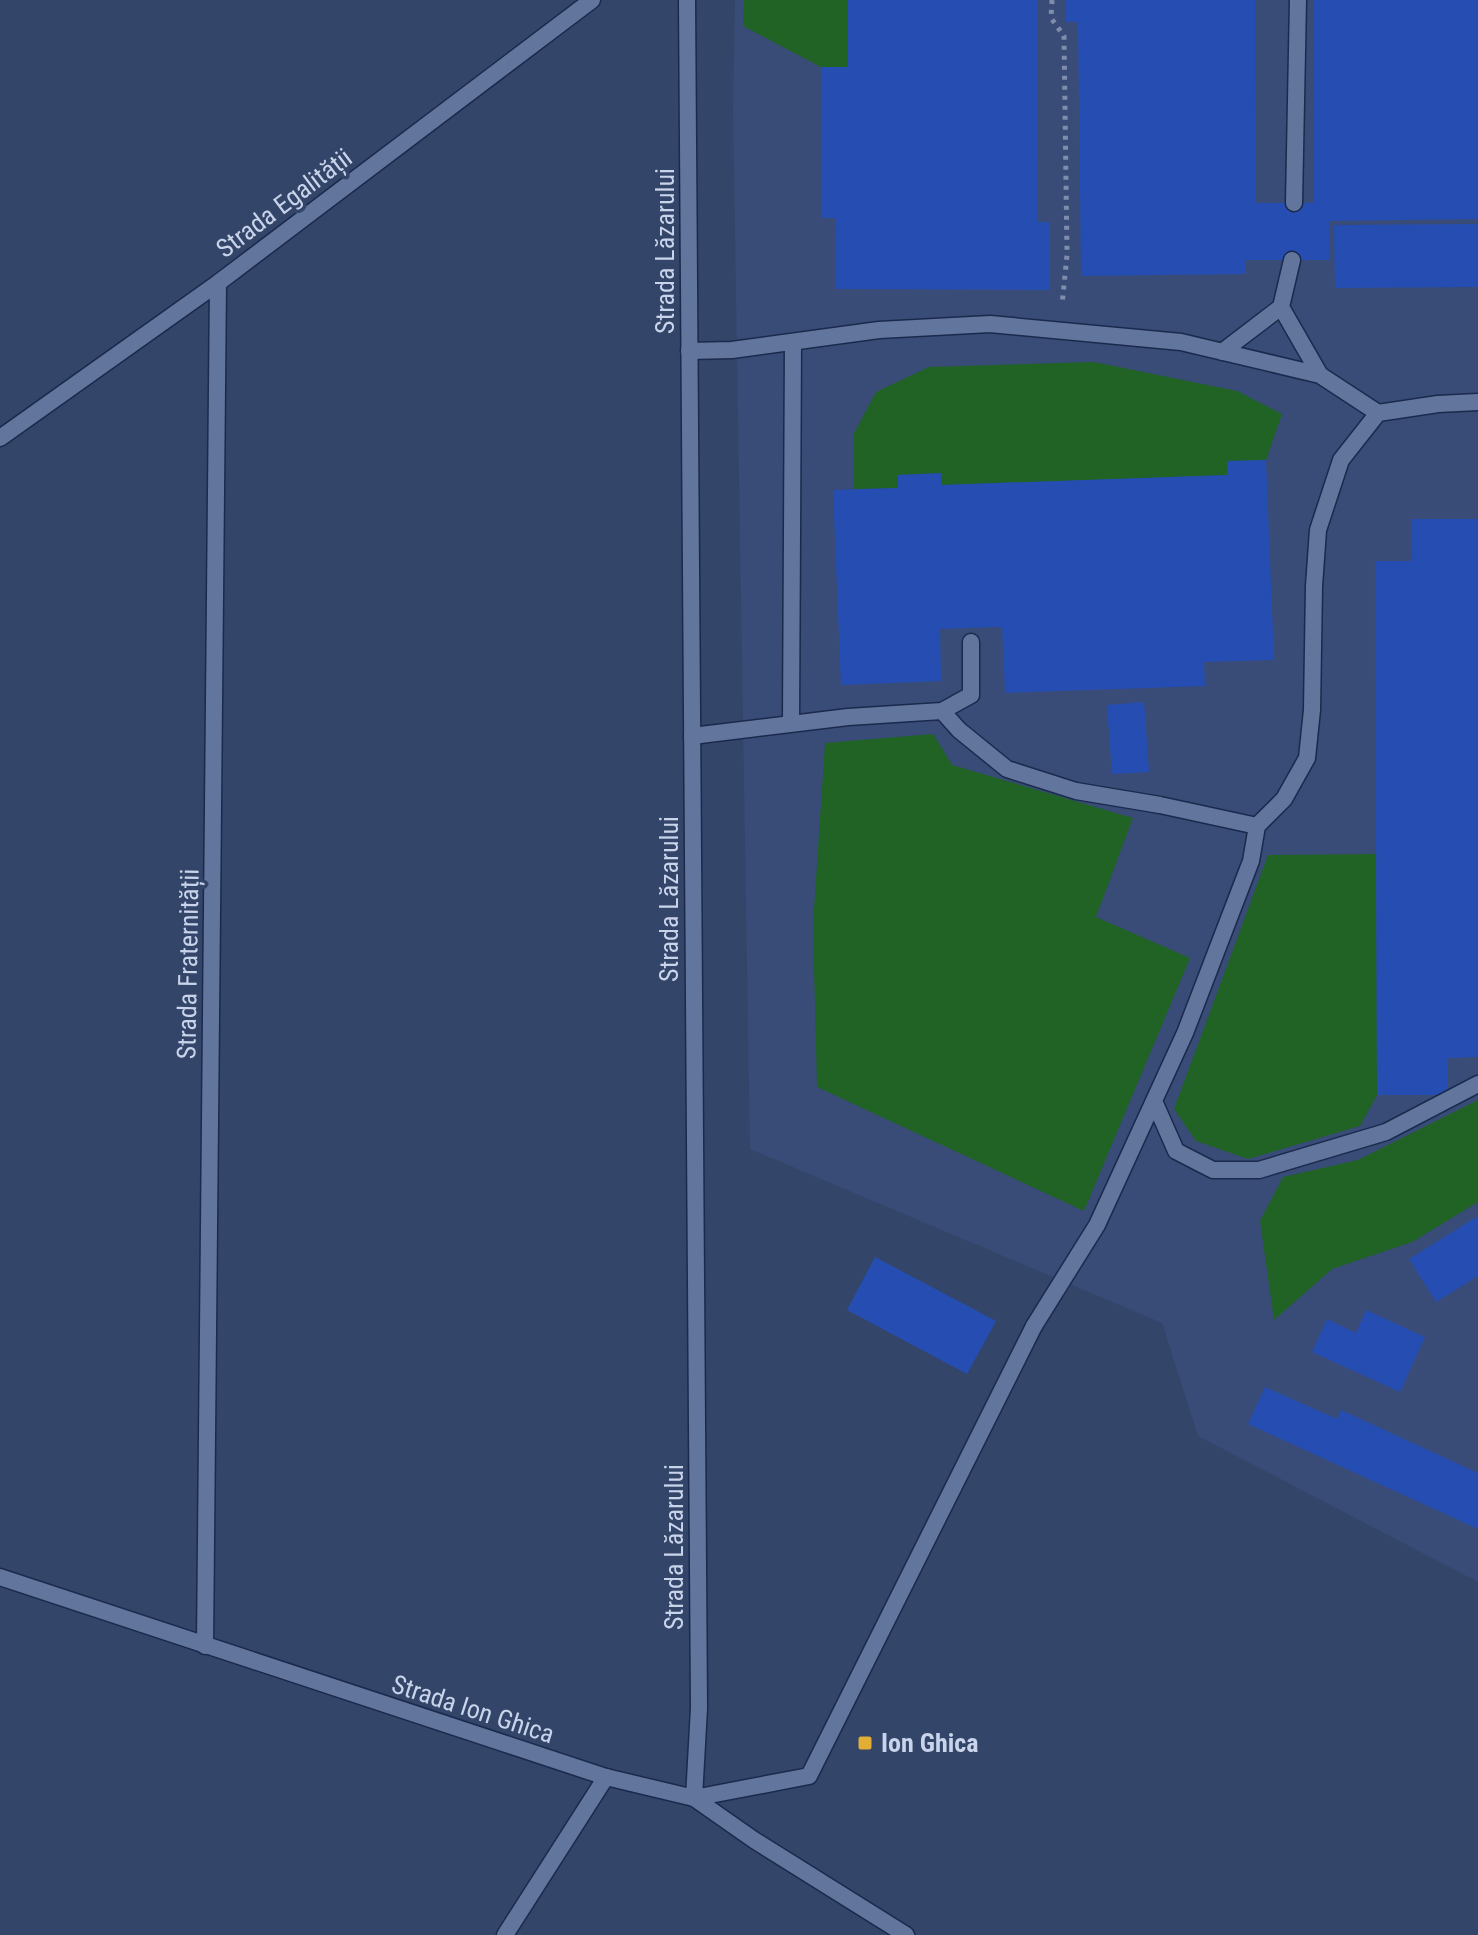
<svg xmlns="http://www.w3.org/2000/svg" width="1478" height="1935" viewBox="0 0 1478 1935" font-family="'Roboto Condensed',sans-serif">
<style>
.built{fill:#384c77}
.green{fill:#206325}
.building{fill:#264eb2}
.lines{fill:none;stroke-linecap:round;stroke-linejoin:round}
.service-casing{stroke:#1b2a4c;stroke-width:19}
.minor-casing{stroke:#1b2a4c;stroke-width:19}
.tertiary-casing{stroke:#1b2a4c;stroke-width:19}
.path{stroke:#7f8dab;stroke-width:5;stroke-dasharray:4 6;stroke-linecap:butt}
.service{stroke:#62759d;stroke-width:16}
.minor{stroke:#62759d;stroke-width:16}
.tertiary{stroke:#62759d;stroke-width:16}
.poi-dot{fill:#e2af34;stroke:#334569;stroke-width:3}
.labels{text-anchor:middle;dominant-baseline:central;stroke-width:7;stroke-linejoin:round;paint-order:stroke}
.street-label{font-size:26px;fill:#c9d4eb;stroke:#334569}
.poi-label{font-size:26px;font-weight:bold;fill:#c9d4eb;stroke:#334569;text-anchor:start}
</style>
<rect width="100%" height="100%" fill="#334569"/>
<path class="built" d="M735,0H1478V1582L1198,1436L1162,1323L750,1149L733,110Z"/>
<path class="green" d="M744,0H848V67H821L743,26Z
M1094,362L1237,391L1282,414L1266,460L1228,461V475L941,485V473L898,475V488L854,489V433L876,392L929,367Z
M933,734L952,765L1133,818L1096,917L1190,958L1084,1211L817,1087L813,925L825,743Z
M1376,854L1377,1095L1360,1126L1248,1159L1196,1141L1174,1109L1268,855Z
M1478,1100V1202L1412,1242L1332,1269L1274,1320L1260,1221L1283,1177L1358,1160Z"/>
<path class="building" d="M848,0H1038L1037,222H1050V290L835,289L836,218H821V67H848Z
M1065,0H1255L1256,203H1314V0H1478V219L1330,221V260H1246V274L1081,276L1078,22H1066Z
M1478,224V287L1335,288L1334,225Z
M1266,460L1274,660L1204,662L1205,686L1005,693L1002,627L940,629L941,681L841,685L833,490L898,488V475L941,473V485L1228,475L1227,461Z
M1411,519H1478V1057L1448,1058V1095H1377L1375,561H1412Z
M1144,702L1149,772L1112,774L1107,705Z
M1478,1216V1276L1436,1302L1409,1259Z
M875,1257L996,1321L967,1374L847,1310Z
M1366,1310L1425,1337L1400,1392L1312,1352L1327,1319L1356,1333Z
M1265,1387L1337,1419L1341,1410L1478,1473V1529L1248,1424Z"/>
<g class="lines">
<g class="service-casing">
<path id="service" d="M1294,203L1298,0
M1281,307L1320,375
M689,351L732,350L879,330L990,324L1181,342L1320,375L1378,413
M1222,352L1281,307L1292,260
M942,711L971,695V642
M791,724L793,342
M692,736L848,717L942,711L959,730L1007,769L1076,791L1160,805L1257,826
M1154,1101L1176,1151L1213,1170H1259L1386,1132L1478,1084
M1034,1326L1097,1225L1185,1033L1251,861L1257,826L1284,799L1307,758L1312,710L1314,586L1318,530L1341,460L1378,413L1438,404L1478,402"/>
</g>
<g class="minor-casing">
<path id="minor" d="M0,438L218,283L592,0
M205,1646L218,283
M694,1798L809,1776L1034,1326
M694,1798L754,1840L906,1935
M505,1935L606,1777"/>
</g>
<g class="tertiary-casing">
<path id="tertiary" d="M0,1577L606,1777L694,1798L699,1708L687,0"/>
</g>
<path class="path" d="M1052,0L1051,18L1064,36L1067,255L1062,305"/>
<use href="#service" class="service"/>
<use href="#minor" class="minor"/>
<use href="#tertiary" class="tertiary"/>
</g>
<rect class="poi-dot" x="857" y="1735" width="16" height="16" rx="4"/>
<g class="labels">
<g class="street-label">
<text transform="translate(284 203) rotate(-37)">Strada Egalității</text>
<text transform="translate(665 251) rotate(-90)">Strada Lăzarului</text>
<text transform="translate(669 899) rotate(-90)">Strada Lăzarului</text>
<text transform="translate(188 964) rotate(-89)">Strada Fraternității</text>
<text transform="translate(674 1547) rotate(-90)">Strada Lăzarului</text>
<text transform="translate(473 1709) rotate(18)">Strada Ion Ghica</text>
</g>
<g class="poi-label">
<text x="881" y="1743">Ion Ghica</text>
</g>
</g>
</svg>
